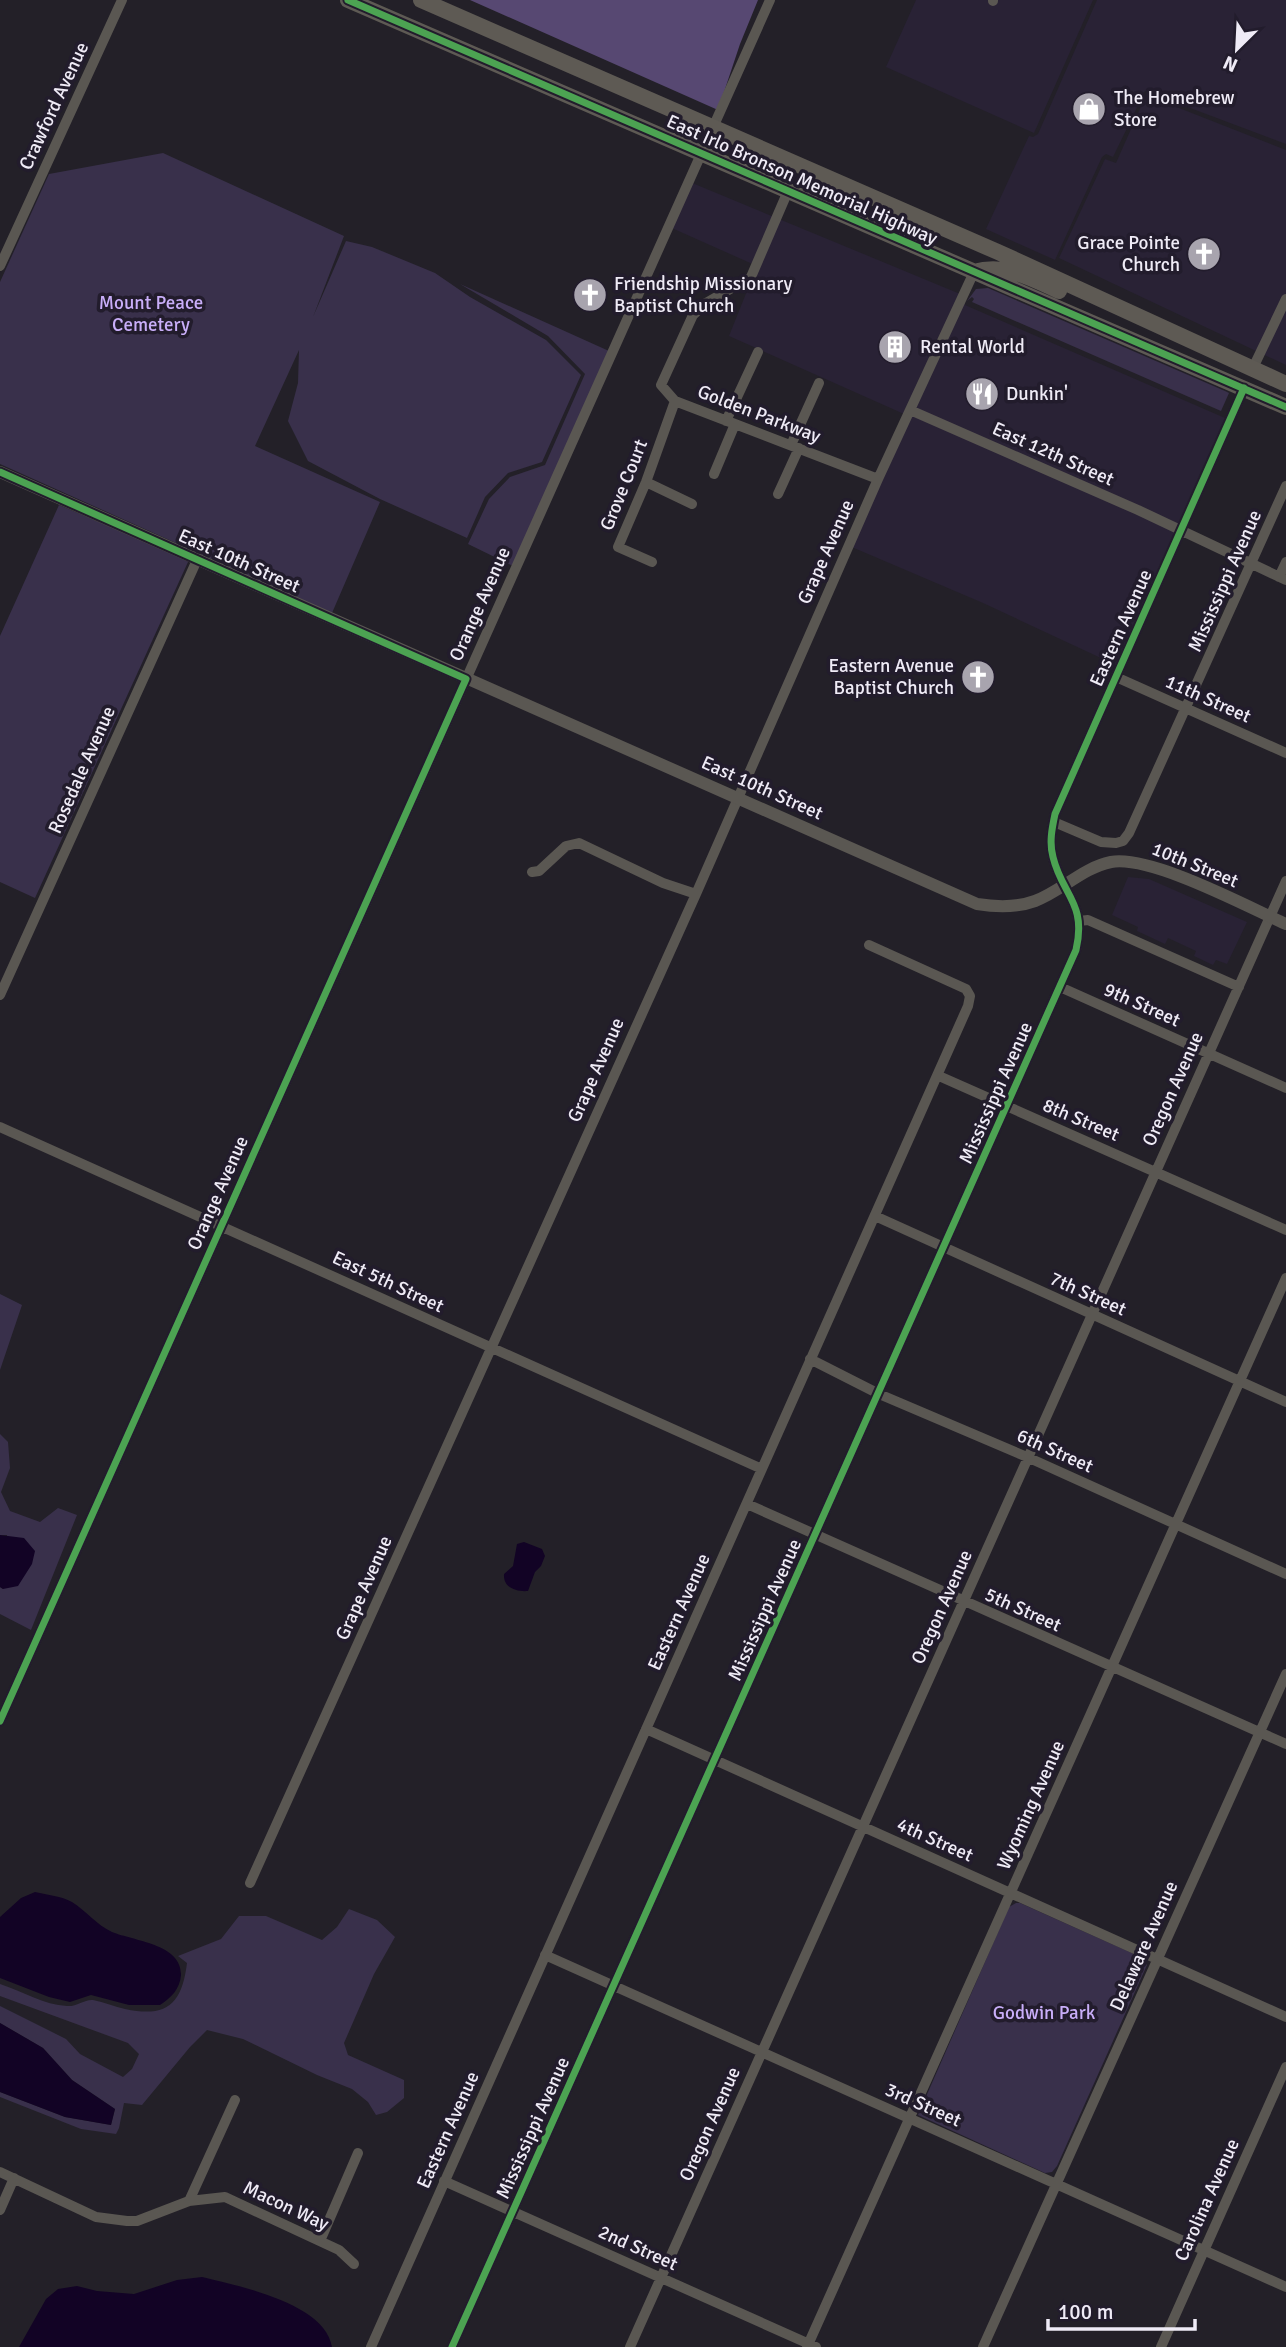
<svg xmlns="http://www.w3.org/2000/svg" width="1286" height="2347" viewBox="0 0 1286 2347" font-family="Signika,sans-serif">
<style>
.built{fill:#292235}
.green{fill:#39304b}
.forest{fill:#574872}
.water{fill:#120325}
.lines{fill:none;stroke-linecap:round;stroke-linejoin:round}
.minor{stroke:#5a5752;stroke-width:10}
.tertiary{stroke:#5a5752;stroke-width:12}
.trunk{stroke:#5e5a54;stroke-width:16}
.cycleway-casing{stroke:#221c2c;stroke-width:11}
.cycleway{stroke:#4ca352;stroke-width:7}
.labels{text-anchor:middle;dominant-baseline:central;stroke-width:7;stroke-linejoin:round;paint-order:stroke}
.poi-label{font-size:19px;fill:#efebf6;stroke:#221c2c;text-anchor:start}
.street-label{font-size:19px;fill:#efebf6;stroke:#221c2c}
.park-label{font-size:19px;fill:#c9aef9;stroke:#221c2c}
</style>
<rect width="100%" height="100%" fill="#232028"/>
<path class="built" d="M916,0H1093L1034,133L886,67Z
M1097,0H1286V144L1145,91L1113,157L1106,154L1102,157L1055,260L986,229L1029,136L1033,137L1038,134Z
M1146,95L1286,150V365L1059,258L1105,159L1116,163Z
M685,180L965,296V305L1225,418L1116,665L983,603L847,545L904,414L729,336L757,266L665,225Z
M1128,877L1149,879L1247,922L1227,964L1216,960L1213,965L1194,956L1196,951L1168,938L1165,944L1137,931L1138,927L1112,915Z"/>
<path class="green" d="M163,153L344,236L313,317L346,241L372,247L435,273L470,297L546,340L581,375L542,462L508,473L485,497L467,538L380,499L308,461L288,421L298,383L299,350L255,446L380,502L332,613L0,464V282L49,174Z
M460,284L609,351L513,566L468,544L489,499L510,477L545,465L585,374L548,336Z
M988,288L1225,391L1229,393L1221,411L972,302L974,299L972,297L967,301L976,289Z
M59,505L183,558L188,562L35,898L0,882V636Z
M0,1294L22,1305L0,1370Z
M0,1434L8,1442L10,1468L1,1492L10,1511L40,1522L58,1508L77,1515L31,1630L0,1614V1587L3,1589L7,1535H0Z
M1016,1903H1020L1143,1958L1147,1965L1057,2166L1052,2172L1045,2173L918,2115L1009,1907Z
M349,1909L377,1920L395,1937L374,1974L344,2043L348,2055L404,2080V2098L387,2112L376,2115L368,2102L352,2089L317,2075L243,2039L207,2030L190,2047L142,2105L124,2103L119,2128L116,2134L81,2129L0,2097V2092L65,2117L111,2125L115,2109L72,2080L43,2048L0,2023V2006L66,2039L80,2054L123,2077L132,2069L139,2054L128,2043L0,1996V1984C22,1991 44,2005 67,2006C76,2007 85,1999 93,2000C104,2002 115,2007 125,2009C167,2018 182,2004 187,1963L178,1956L221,1939L239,1916H266L322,1940L337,1927Z"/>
<path class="forest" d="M470,0H758L740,44L718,110Z"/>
<path class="water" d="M0,1535L24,1538L35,1551L32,1564L18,1586L3,1589L0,1587Z
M524,1542L542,1549L545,1556L541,1566L535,1572L528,1591C517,1592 503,1588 504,1574L513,1566L517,1544Z
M35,1892C48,1895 61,1896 72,1902C86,1911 97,1925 112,1932C134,1941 182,1944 181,1975C180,1989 171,1998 160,2005H129L91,1995L70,2002L49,1997L0,1978V1917L21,1898Z
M0,2023L43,2048L72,2080L115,2109L111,2125L65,2117L0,2092Z
M202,2277C239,2286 325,2303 332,2347H19L46,2299L58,2289L77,2286L97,2291L134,2294L177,2280Z"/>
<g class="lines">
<path class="minor" d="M993,1V0
M788,191L751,277L706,303L693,315L661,385L675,401L878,479
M0,266L122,0
M1252,370L1286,299
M910,410L1138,510L1286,580
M726,421L758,352
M791,445L819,383
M714,474L735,424
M646,482L692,504
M778,494L799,448
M652,562L618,547L646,482L675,401
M1279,577L1286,562
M1116,677L1286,753
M1054,822L1101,842L1116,843L1123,841L1129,833L1286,486
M532,872L539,871L566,846L579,843L663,883L696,894
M1079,921L1088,920L1239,987
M1060,987L1286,1088
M0,995L197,560
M939,1076L1286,1230
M0,1127L762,1469
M875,1216L1286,1402
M810,1359L879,1394L1027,1457L1286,1574
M747,1504L1286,1744
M0,1721L770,0
M646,1729L1286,2017
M250,1883L696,894L878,479L974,272
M545,1955L1286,2287
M0,2172L96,2217L127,2221H137L189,2201L225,2197L339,2250L354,2264
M444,2181L816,2347
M189,2201L235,2100
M0,2210L14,2178
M320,2241L358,2153
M371,2347L968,1006L970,996L966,989L869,945
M452,2347L1076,950C1087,903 1062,895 1053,857C1049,843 1052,828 1055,814L1244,388
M630,2347L1286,881
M807,2347L1286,1278
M983,2347L1286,1674
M1161,2347L1286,2067"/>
<path class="tertiary" d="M0,472L977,904C996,907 1016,908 1035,901C1062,891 1082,868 1111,862C1151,855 1246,906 1286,924"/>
<path class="trunk" d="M348,0L1286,407
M421,0L998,252L1286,384
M974,272C1005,263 1031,278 1059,291"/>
<g class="cycleway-casing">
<path id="cycleway" d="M348,0L1286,407
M0,472L466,679L0,1721
M452,2347L1076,950C1087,903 1062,895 1053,857C1049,843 1052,828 1055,814L1244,388"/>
</g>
<use href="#cycleway" class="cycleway"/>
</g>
<defs>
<g id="shop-disc" transform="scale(1.75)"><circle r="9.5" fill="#a8a4ae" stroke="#221c2c"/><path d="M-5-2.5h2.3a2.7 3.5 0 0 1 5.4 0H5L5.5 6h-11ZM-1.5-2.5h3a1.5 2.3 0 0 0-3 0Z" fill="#fff"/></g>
<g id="church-disc" transform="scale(1.75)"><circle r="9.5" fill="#a8a4ae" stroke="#221c2c"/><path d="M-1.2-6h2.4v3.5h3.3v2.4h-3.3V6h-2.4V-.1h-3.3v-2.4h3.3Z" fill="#fff"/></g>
<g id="building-disc" transform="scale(1.75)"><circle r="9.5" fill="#a8a4ae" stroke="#221c2c"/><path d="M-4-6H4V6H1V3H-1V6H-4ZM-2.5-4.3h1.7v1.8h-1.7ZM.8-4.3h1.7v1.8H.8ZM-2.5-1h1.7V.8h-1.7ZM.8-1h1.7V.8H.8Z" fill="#fff"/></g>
<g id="restaurant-disc" transform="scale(1.75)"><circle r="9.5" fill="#a8a4ae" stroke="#221c2c"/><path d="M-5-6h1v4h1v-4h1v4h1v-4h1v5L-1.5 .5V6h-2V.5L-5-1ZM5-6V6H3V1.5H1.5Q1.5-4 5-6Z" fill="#fff"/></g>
</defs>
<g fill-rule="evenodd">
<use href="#shop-disc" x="1089" y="109"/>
<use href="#church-disc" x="1204" y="254"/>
<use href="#church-disc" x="590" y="295"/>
<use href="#building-disc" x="895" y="347"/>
<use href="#restaurant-disc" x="982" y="394"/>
<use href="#church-disc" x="978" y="677"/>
</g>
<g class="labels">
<g class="poi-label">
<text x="1114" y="98">The Homebrew<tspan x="1114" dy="22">Store</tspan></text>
<text x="1180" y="243" text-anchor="end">Grace Pointe<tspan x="1180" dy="22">Church</tspan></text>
<text x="614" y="284">Friendship Missionary<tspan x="614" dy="22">Baptist Church</tspan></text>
<text x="920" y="347">Rental World</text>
<text x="1006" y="394">Dunkin'</text>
<text x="954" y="666" text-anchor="end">Eastern Avenue<tspan x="954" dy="22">Baptist Church</tspan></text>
</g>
<g class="street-label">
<text transform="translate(54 106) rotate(-65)">Crawford Avenue</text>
<text transform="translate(802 180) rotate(24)">East Irlo Bronson Memorial Highway</text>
<text transform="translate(759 414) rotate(21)">Golden Parkway</text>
<text transform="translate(1053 454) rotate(24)">East 12th Street</text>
<text transform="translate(624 485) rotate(-68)">Grove Court</text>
<text transform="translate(826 552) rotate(-66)">Grape Avenue</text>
<text transform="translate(239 561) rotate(24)">East 10th Street</text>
<text transform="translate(1225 581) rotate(-66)">Mississippi Avenue</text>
<text transform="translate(480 604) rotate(-66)">Orange Avenue</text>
<text transform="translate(1121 628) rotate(-66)">Eastern Avenue</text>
<text transform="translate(1208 699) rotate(24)">11th Street</text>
<text transform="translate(82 770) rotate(-66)">Rosedale Avenue</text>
<text transform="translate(762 788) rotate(24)">East 10th Street</text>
<text transform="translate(1195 865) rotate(22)">10th Street</text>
<text transform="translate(1142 1005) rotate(24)">9th Street</text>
<text transform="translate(596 1070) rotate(-66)">Grape Avenue</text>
<text transform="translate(1173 1089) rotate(-66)">Oregon Avenue</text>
<text transform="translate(996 1093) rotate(-66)">Mississippi Avenue</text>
<text transform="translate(1081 1120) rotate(23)">8th Street</text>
<text transform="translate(218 1193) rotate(-66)">Orange Avenue</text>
<text transform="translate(388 1282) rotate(25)">East 5th Street</text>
<text transform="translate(1088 1294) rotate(24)">7th Street</text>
<text transform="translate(1055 1451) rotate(24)">6th Street</text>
<text transform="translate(364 1588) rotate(-66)">Grape Avenue</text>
<text transform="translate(942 1607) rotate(-66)">Oregon Avenue</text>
<text transform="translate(765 1610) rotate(-66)">Mississippi Avenue</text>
<text transform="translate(1023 1610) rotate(24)">5th Street</text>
<text transform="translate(679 1612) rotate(-66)">Eastern Avenue</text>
<text transform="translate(1031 1805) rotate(-66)">Wyoming Avenue</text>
<text transform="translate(935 1840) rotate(24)">4th Street</text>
<text transform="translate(1144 1946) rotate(-66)">Delaware Avenue</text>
<text transform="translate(923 2105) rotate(24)">3rd Street</text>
<text transform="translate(710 2124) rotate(-66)">Oregon Avenue</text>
<text transform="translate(533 2128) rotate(-66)">Mississippi Avenue</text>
<text transform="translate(448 2130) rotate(-66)">Eastern Avenue</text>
<text transform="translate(1207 2200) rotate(-66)">Carolina Avenue</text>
<text transform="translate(286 2206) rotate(25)">Macon Way</text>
<text transform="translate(638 2248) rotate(24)">2nd Street</text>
</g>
<g class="park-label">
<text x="151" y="303">Mount Peace<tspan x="151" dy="22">Cemetery</tspan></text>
<text x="1044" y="2013">Godwin Park</text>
</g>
</g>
<g transform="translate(1237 49) rotate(204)" stroke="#221c2c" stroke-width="5" paint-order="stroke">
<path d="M0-5L12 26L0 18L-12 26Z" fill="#efebf6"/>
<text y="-10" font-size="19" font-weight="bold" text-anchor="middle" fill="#efebf6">N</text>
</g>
<path d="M1048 2319v10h147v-10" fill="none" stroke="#efebf6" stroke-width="3.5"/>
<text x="1058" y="2319" font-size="21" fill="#efebf6" stroke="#221c2c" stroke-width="5" paint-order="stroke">100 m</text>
</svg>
